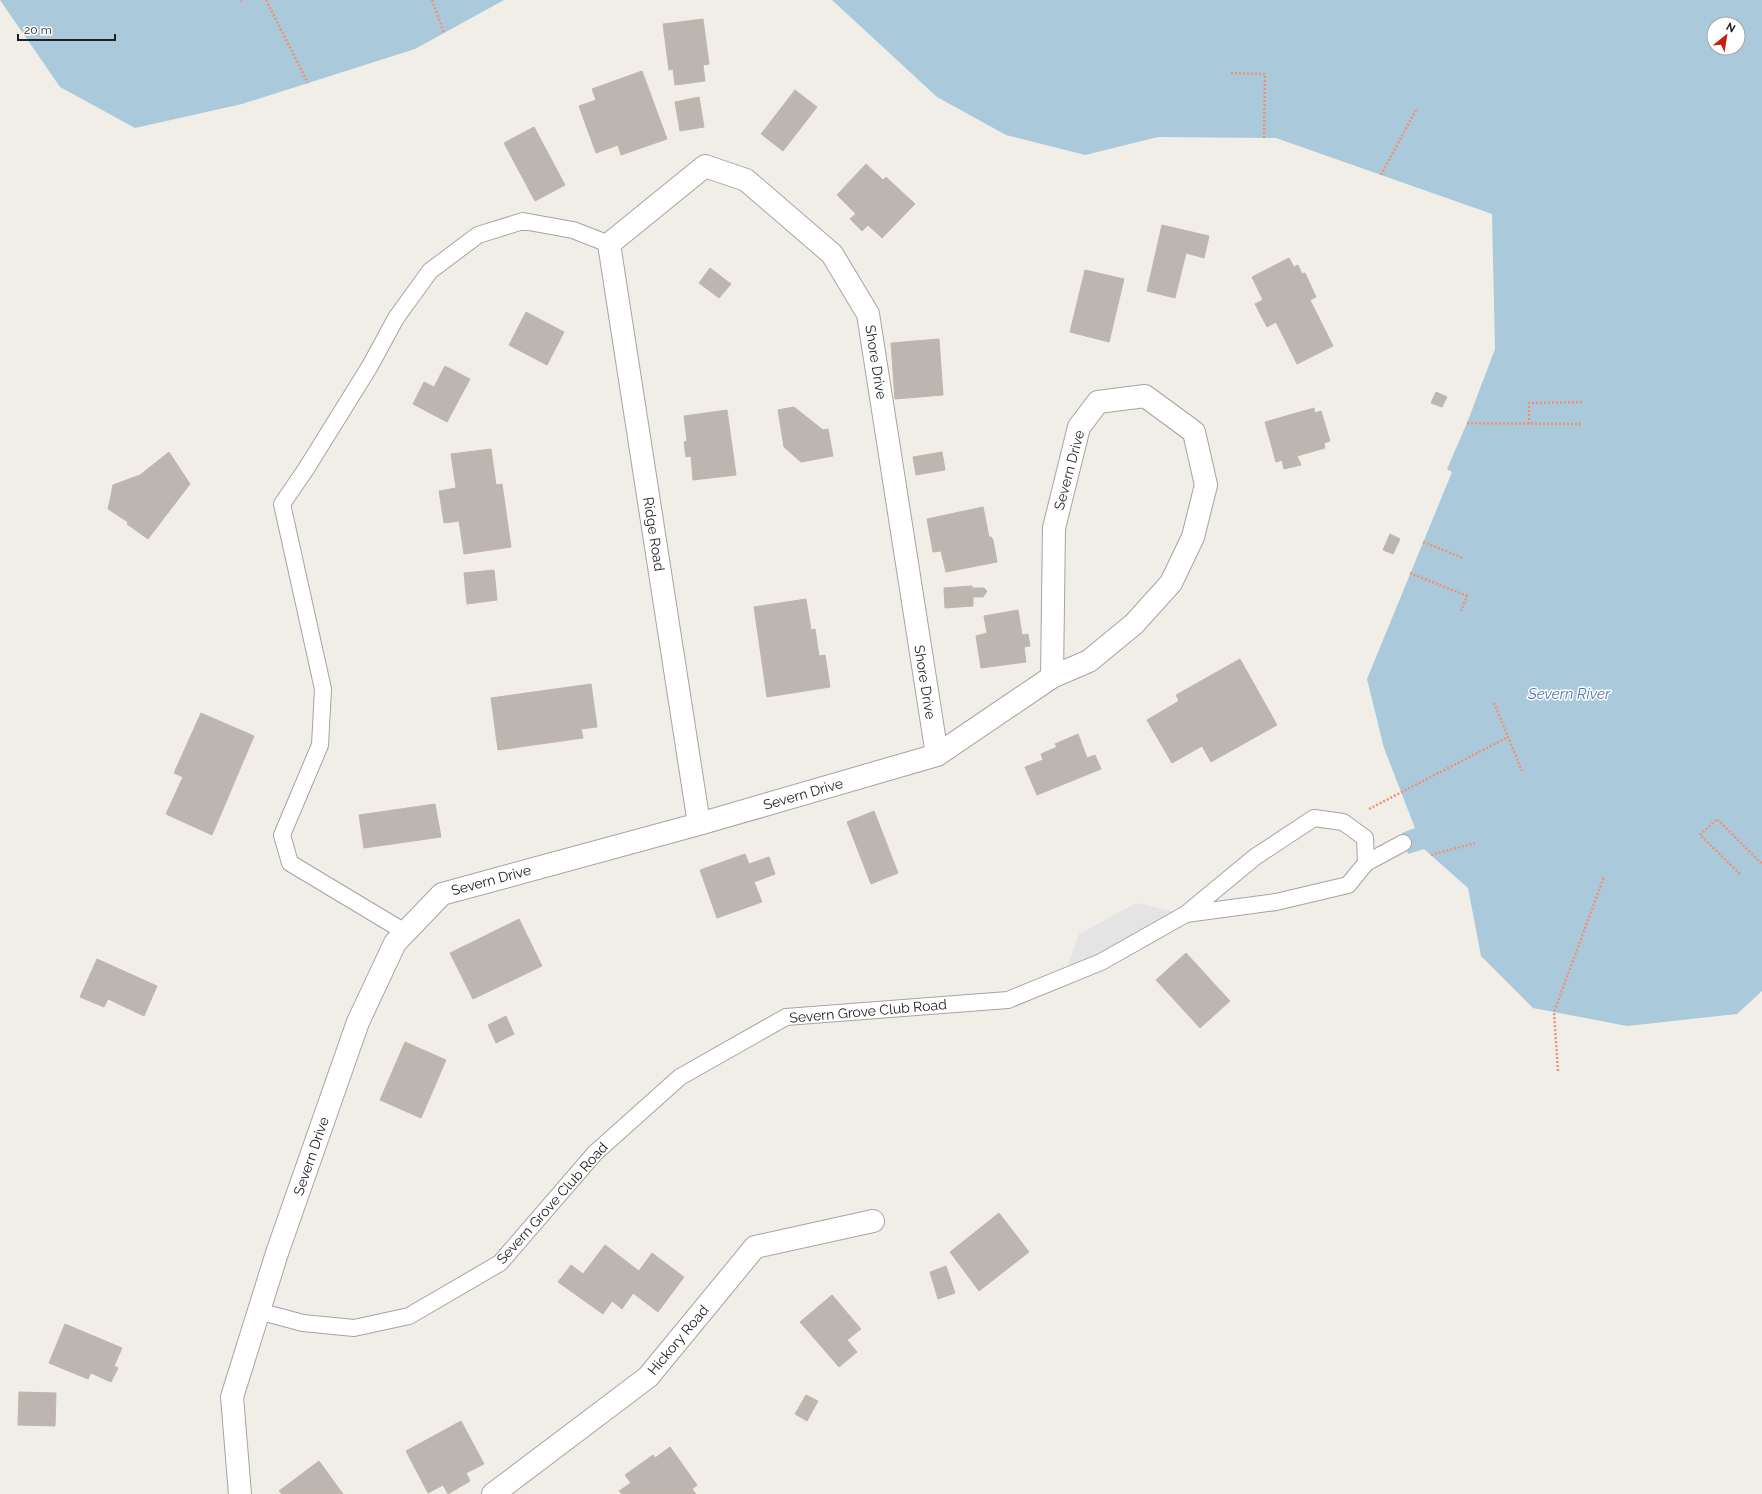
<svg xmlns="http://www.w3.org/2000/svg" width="1762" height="1494" viewBox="0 0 1762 1494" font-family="Raleway,sans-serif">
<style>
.parking{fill:#e4e4e4}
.water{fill:#aacadb;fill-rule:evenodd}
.building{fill:#bdb6b0;stroke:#c1b6aa}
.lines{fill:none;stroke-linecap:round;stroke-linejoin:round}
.service-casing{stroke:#a4a4a4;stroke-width:18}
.minor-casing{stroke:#a4a4a4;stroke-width:24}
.path{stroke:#f29075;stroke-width:2.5;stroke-dasharray:2 2;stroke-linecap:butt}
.service{stroke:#fff;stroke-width:16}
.minor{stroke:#fff;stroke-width:22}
.labels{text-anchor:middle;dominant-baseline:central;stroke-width:3;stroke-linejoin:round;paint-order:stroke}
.street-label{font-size:14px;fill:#202020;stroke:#fff}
.water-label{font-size:15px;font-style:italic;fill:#5174ab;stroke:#fff}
</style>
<rect width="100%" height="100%" fill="#f0eee7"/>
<path class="parking" d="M1136,903L1186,914L1064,977L1079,934Z"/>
<path class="water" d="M0,0H504L415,49L242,104L135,128L60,87Z
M832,0H1762V991L1737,1014L1627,1026L1533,1008L1481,956L1468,888L1424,849L1408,854L1402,833L1415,828L1384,748L1367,679L1452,472L1447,469L1467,423L1495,349L1492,214L1276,138L1158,137L1085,155L1006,135L937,97ZM1714,24H1738V48H1714Z"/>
<path class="building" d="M703,19L709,64L703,65L705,81L675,85L673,69L669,70L663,24Z
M642,71L667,139L621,155L618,145L596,153L579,106L596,100L592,89Z
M795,90L817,107L783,151L761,134Z
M699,97L704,127L680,131L675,102Z
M534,127L565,185L535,201L504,143Z
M866,164L883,180L886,177L915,204L882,238L868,225L862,231L850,219L856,214L837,195Z
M1162,225L1209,236L1204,258L1186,253L1175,298L1147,291Z
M1289,258L1294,267L1298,265L1302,274L1305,273L1316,297L1310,300L1333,346L1297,364L1276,322L1267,327L1255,304L1263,300L1252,277Z
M710,268L731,284L719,298L699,283Z
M1085,270L1124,279L1109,342L1070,332Z
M526,312L564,332L547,365L509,345Z
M939,339L943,395L895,399L891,343Z
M445,366L470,379L447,422L413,404L424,382L434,387Z
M1436,392L1447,397L1442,407L1431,403Z
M794,407L823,430L828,429L833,456L801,462L784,447L778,410Z
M1314,408L1315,413L1321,411L1330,441L1324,443L1325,448L1297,456L1301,465L1284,469L1282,460L1276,462L1265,422Z
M727,410L736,475L693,480L691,456L686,457L684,442L687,441L684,416Z
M491,449L496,485L502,484L511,547L464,554L459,521L444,523L439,491L456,488L451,454Z
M169,452L190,484L148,539L127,524L128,522L108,509L110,500L113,485L140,475Z
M942,452L945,470L916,475L913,457Z
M983,507L989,537H991L993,540L997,562L946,572L941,551L933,552L927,519Z
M1390,534L1400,539L1393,554L1383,550Z
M494,570L497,600L467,604L464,573Z
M972,586V588H984L987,591L983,597H973V606L945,608L944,588Z
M806,599L811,630L815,629L819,656L825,655L830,687L767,697L754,607Z
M1018,610L1022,635L1028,634L1030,646L1024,647L1026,662L981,668L976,636L987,633L984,616Z
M1240,659L1277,725L1211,762L1202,746L1172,763L1147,720L1179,701L1176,695Z
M591,684L597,727L581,729L583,738L498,750L491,698Z
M201,713L254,736L212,835L166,814L183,777L174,773Z
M1078,734L1087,758L1095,755L1101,769L1037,795L1025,767L1043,760L1041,754L1057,747L1055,744Z
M435,804L441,837L364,848L359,815Z
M874,811L898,873L871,884L847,822Z
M745,854L749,864L769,857L775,874L754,882L762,902L717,918L700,870Z
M519,919L542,966L473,999L450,953Z
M1186,953L1230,1001L1200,1028L1156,980Z
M97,959L157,986L144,1016L108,999L104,1007L80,997Z
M506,1016L514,1034L496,1043L488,1025Z
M405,1042L446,1060L421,1118L380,1100Z
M999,1213L1029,1252L979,1291L950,1252Z
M605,1245L639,1271L652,1253L684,1277L658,1312L633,1293L622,1309L612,1301L603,1314L558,1282L571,1265L583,1274Z
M946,1266L955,1293L938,1299L930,1272Z
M832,1295L861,1329L847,1340L857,1352L839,1367L800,1322Z
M65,1324L122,1348L114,1366L118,1368L111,1382L91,1373L88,1379L49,1363Z
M19,1392L56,1393L55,1426L18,1425Z
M806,1395L818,1401L807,1421L795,1414Z
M461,1421L484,1464L466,1473L470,1481L448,1494L443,1485L428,1493L406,1451Z
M670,1447L697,1485L692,1489L696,1494H622L619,1491L631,1483L625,1475L653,1455L655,1458Z
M319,1461L343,1494H282L279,1491Z"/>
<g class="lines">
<g class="service-casing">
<path id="service" d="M1366,863L1403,843
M405,932L290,863L282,835L320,745L323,689L282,504L306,469L370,366L396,318L430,271L478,235L523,221L573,230L609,244
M258,1311L303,1323L354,1328L409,1316L500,1263L595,1153L680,1077L786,1017L1008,1000L1101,962L1186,914L1255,857L1314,818L1343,822L1365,838L1366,863L1348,885L1276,902L1186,914"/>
</g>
<g class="minor-casing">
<path id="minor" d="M699,824L609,244L705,166L746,180L832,254L868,314L937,755
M240,1494L232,1397L277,1253L358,1022L395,943L442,894L699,824L937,755L1052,677L1089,661L1134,624L1171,583L1193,537L1206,485L1194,432L1145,396L1098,402L1079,427L1054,528L1052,677
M493,1494L648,1377L755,1247L873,1221"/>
</g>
<path class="path" d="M241,0L242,1
M266,0L308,83
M432,0L444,33
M1231,73L1265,74L1264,138
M1381,175L1416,110
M1467,423L1581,424
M1529,424V403L1582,402
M1423,542L1463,558
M1410,573L1467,596L1461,611
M1494,703L1522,771
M1369,809L1508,737
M1431,855L1475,843
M1740,874L1700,835L1717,819L1762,864
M1558,1071L1554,1012L1604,877"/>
<use href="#service" class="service"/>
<use href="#minor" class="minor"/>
</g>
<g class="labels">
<g class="street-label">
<text transform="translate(876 362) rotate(81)">Shore Drive</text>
<text transform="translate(1069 470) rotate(-75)">Severn Drive</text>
<text transform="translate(654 534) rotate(81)">Ridge Road</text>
<text transform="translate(925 682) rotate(81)">Shore Drive</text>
<text transform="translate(803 794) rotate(-16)">Severn Drive</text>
<text transform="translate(491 880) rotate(-15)">Severn Drive</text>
<text transform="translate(868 1011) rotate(-5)">Severn Grove Club Road</text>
<text transform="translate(311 1156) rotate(-71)">Severn Drive</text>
<text transform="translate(552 1203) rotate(-48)">Severn Grove Club Road</text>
<text transform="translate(678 1340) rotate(-50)">Hickory Road</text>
</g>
<g class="water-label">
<text x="1569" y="694">Severn River</text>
</g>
</g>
<g transform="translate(1726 36) rotate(30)"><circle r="19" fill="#ffffff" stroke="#a6a6a6"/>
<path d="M0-3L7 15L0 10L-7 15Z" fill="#c4200c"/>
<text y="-6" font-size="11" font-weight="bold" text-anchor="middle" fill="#202020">N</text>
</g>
<path d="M18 34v6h97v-6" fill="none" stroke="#202020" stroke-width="2"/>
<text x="24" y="34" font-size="12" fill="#202020" stroke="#ffffff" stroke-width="3" paint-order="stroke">20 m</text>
</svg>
